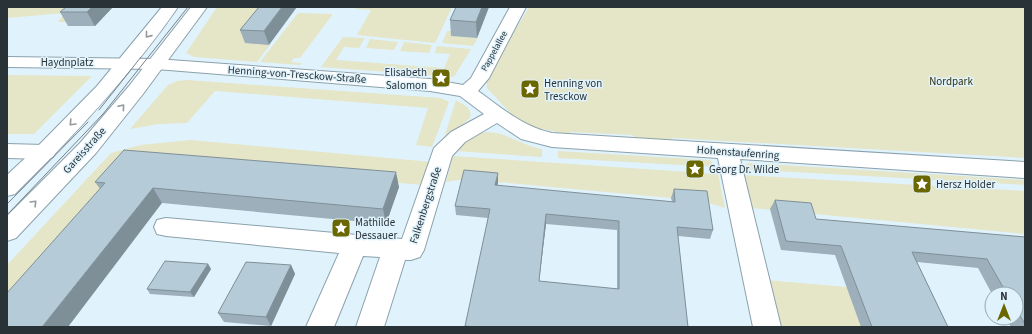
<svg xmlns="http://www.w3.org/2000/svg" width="1032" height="334" font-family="'Source Sans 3',sans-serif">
	<rect width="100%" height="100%" fill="#e0f3fd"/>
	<g fill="#e5e5c7">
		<polygon points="7,7 83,7 68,22 58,22 65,13 7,18"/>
		<polygon points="217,7 275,7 269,45 270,45 257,62 194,57 186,53"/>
		<polygon points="356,7 452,7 435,43 357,35 371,10 355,9"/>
		<path d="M529 7H1025V158L673 138C664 143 640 142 632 135L571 132 567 134 528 126 514 117 487 88 486 79Z"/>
		<polygon points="298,13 333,14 300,58 294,58 291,62 302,63 300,65 260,62"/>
		<polygon points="447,31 454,31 452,36 478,38 473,46 442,43"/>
		<polygon points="343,37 365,38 359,48 344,47 336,60 444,68 450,54 435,53 437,46 471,49 454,77 321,67"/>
		<polygon points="370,39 398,42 394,50 366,48"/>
		<polygon points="404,42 432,45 429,53 400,51"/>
		<polygon points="7,75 92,76 34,134 7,134"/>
		<polygon points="187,80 441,98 449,102 432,147 416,145 428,108 215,91 187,123 159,124 130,129 168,85 177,81"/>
		<path d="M456 100C464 105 473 108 470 118L443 141Z"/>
		<path d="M487 132C506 132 523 146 542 149V157L455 151C464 141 473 134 487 132Z"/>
		<polygon points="191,140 432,162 423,185 187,165 7,312 7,265 111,153 140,145"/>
		<polygon points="558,151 710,160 716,167 558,158"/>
		<polygon points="453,156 718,174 725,208 703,201 498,182 465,179 446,182"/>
		<polygon points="748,163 1025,180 1025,185 741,169"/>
		<polygon points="742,175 1025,191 1025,234 751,208"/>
		<polygon points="766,280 847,287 862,327 777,327"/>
	</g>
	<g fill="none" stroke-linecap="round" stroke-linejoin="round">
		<defs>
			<g id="minor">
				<path d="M510 7H526L489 78 478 91C503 109 522 126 552 133L1025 162V178L740 159 781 327H753L718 158 552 147 521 139 497 123 465 142 452 156 424 250 420 257 411 260H405L384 327H356L380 257 363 256 334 327H306L339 253 166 236 157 234 154 227 157 220 166 218 402 239 434 148 451 132 484 114 460 96 430 91 156 69 7 67V57L156 59 430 79 463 85 471 78Z"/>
				<polygon points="7,144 45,145 53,147 56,152 53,157 45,159 7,158"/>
			</g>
			<g id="major">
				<path d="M162 7H178C131 75 74 136 15 194L7 196V175L37 147 97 86Z"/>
				<polygon points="191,7 207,7 143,94 96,153 16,238 7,241 7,216 80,143 129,86"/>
			</g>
		</defs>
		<use href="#minor" stroke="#8ba1ac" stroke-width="2"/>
		<use href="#major" stroke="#8ba1ac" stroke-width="2"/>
		<use href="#minor" fill="#fff" fill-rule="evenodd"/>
		<use href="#major" fill="#fff" fill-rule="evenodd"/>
		<g stroke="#76838a" stroke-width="1">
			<polyline points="99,110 141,57"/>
			<polyline points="7,204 88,122"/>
			<polyline points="7,215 103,114 188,7"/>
		</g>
	</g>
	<g fill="#9cafba" fill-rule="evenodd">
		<polygon points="113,7 95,26 68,26 60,12"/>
		<polygon points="259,7 269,45 245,43 240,30"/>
		<polygon points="456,7 489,7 477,38 451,36 450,20"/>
		<polygon points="95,182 399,187 386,224 162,203 100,189"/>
		<path d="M498 182 497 186 672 202 671 198 674 189 713 230 710 239 678 236 688 327H466L488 218 456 215 455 206ZM546 224 617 230V289L539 281Z"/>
		<polygon points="775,200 816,219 1025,237 1025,327 1011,327 1006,318 1016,318 1016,294 992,294 978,268 917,262 948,327 861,327 835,255 781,250 770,209"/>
		<polygon points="208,264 211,269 194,297 150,294 147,289"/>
		<polygon points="291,265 295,274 271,326 224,322 218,313"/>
	</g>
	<g fill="#7f8f97">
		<polygon points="92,7 113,7 95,26 87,12"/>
		<polygon points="282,7 297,7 269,45 264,31"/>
		<polygon points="482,7 489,7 477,38 476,22"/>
		<polygon points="396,172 399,187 386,224 383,209"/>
		<polygon points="498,173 498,182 496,195 495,185"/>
		<polygon points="153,188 162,203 68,327 42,327"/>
		<polygon points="546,214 546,224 538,290 539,281"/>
		<polygon points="208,264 211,269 194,297 190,292"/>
		<polygon points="291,265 295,274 271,326 266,317"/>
	</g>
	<g fill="#b5ccd8" stroke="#7f8f97" fill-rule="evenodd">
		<polygon points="66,7 92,7 87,12 60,12"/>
		<polygon points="259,7 282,7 264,31 240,30"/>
		<polygon points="456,7 482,7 476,22 450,20"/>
		<polygon points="124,150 396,172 383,209 153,188 42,327 7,327 7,293 105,183 95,182"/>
		<path d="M464 170 498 173 495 185 675 202 674 189 707 191 713 230 677 227 688 327H475L465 326 490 209 455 206ZM546 214 619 221V289L539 281Z"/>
		<polygon points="775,200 811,203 816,219 1025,237 1025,324 1016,309 1016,294 1007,294 987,259 912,252 948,327 872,327 841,246 786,241"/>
		<polygon points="165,261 208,264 190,292 147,289"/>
		<polygon points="246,262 291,265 266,317 218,313"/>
	</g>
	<defs><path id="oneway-chevron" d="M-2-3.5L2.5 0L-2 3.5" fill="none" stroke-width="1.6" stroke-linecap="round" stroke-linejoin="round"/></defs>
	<g stroke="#94989a">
		<use href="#oneway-chevron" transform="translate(148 35) rotate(129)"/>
		<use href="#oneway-chevron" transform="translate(122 107) rotate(-50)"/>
		<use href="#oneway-chevron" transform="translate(72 123) rotate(133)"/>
		<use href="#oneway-chevron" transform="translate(34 203) rotate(-46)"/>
	</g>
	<defs>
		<symbol id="sight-square" viewBox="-11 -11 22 22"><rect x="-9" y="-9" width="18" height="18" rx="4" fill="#6a6600" stroke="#e0f3fd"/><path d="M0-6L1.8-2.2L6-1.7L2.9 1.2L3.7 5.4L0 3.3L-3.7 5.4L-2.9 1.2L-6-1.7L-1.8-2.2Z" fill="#fff"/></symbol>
	</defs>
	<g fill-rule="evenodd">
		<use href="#sight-square" x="430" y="67" width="22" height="22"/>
		<use href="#sight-square" x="519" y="78" width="22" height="22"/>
		<use href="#sight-square" x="684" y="158" width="22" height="22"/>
		<use href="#sight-square" x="911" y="173" width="22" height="22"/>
		<use href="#sight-square" x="330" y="217" width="22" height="22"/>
	</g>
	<g text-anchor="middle" stroke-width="3" stroke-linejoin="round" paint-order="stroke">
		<g font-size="9" fill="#293236" stroke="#e0f3fd">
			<text transform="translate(494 51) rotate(-61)" y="3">Pappelallee</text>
		</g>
		<g font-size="11" fill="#293236" stroke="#e0f3fd">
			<text x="67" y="66">Haydnplatz</text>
			<text transform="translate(297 74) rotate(4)" y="4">Henning-von-Tresckow-Straße</text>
			<text transform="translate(84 150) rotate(-48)" y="4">Gareisstraße</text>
			<text transform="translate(738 152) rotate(4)" y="4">Hohenstaufenring</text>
			<text transform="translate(425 205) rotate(-72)" y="4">Falkenbergstraße</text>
		</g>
		<g font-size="11" fill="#293236" stroke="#e0f3fd" text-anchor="start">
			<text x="427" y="76" text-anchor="end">Elisabeth<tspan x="427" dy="13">Salomon</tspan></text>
			<text x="544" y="87">Henning von<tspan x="544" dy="13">Tresckow</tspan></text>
			<text x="709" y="173">Georg Dr. Wilde</text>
			<text x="936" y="188">Hersz Holder</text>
			<text x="355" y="226">Mathilde<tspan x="355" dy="13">Dessauer</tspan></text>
		</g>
		<g font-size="11" fill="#312f07" stroke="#e0f3fd">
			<text x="951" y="85">Nordpark</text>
		</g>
	</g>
	<rect width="1032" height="334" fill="none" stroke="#293236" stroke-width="16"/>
	<g transform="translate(1004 306)"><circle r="19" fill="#e0f3fd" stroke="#97a6ad"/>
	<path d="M0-3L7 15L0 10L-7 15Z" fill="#6a6600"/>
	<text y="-6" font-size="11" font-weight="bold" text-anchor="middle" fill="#293236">N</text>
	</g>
</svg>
